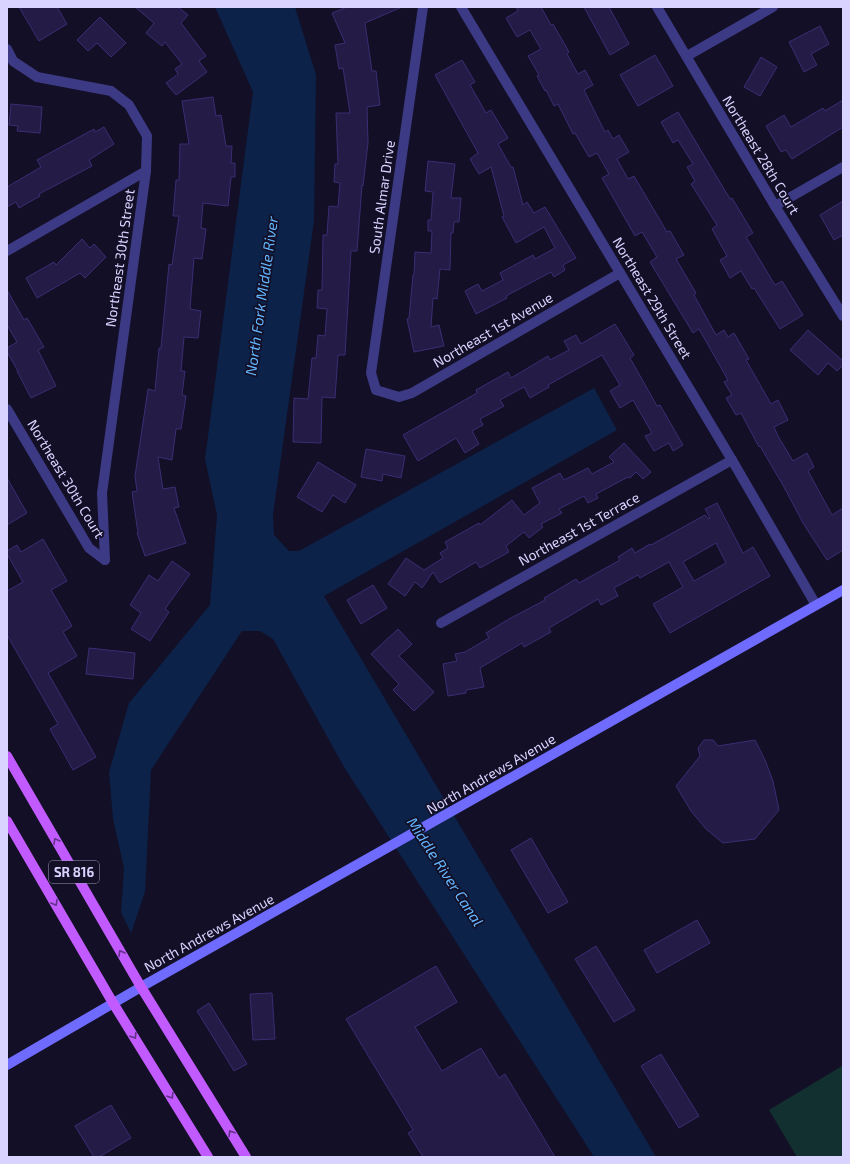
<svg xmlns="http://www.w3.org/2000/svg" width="850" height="1164" font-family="'Exo 2',sans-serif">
	<rect width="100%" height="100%" fill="#130f26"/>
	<polygon fill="#12302f" points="842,1066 843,1068 843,1157 797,1157 769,1110"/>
	<polygon fill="#0c2248" points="215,7 295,7 316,75 314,221 273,515 274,535 289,551 299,551 594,388 617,430 324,596 656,1157 594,1157 344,767 273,639 260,631 242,631 151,770 145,892 131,933 121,912 124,868 113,819 109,772 129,703 210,605 217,515 205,459 253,92"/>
	<g fill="#241b47" stroke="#3b2d73" fill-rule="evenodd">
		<polygon points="19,7 57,7 67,24 39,41"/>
		<polygon points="135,7 178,7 188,15 181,23 206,56 199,61 207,72 176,95 166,83 178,74 175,69 182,64 165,42 162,46 146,33 154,23"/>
		<polygon points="347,7 402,7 365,23 372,71 376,71 380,105 367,107 368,143 363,186 362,185 357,251 351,251 345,355 338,355 335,398 322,397 321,443 293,442 294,398 308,399 312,358 316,358 318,335 325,336 327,309 317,308 318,290 322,290 323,235 327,235 329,206 338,207 340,183 334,182 335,164 338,164 336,113 350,113 343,68 339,69 335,45 345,43 332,13"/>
		<polygon points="516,7 541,7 551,25 553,24 569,52 567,54 578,74 585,70 593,85 584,90 605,132 608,130 613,139 619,135 629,152 617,159 628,179 634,176 667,232 670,231 684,255 676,259 696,293 694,295 716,335 724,330 728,337 734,333 749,359 746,360 771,404 778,400 788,420 774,427 778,436 793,461 807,453 814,467 808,471 832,515 843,508 843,550 827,560 803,523 784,487 760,446 759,447 741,413 736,415 726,398 732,395 724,382 728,380 699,329 693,333 650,262 657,257 642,232 635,236 602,178 609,174 597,153 589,157 575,133 573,134 558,104 554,106 546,90 545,91 537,76 539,75 528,56 541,49 530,30 517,37 506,18 518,11"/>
		<polygon points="584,7 609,7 629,44 610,55"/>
		<polygon points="100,17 126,43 111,57 97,43 88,51 77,40"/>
		<polygon points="820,26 829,44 811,54 817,65 804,72 789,42"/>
		<polygon points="655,55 673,86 638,106 620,75"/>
		<polygon points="761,57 777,67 760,96 744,87"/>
		<polygon points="462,60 475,82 470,85 486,113 491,110 508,138 498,144 511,167 513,167 523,205 527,202 534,213 545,207 576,258 563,265 565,270 554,277 551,272 506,296 507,298 476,314 465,291 478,284 482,291 503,280 500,273 533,255 535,259 555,248 544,227 516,243 502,217 504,216 491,167 479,174 470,159 478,153 435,75"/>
		<polygon points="213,97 216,116 221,115 226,146 232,146 231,163 235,163 235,177 231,177 228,206 203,203 201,228 206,229 202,259 194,258 190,309 201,311 198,338 184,337 181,371 185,371 182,395 186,396 181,429 176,429 172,460 158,457 163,489 175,487 179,507 174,508 186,543 145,556 137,533 138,533 132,492 137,491 135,476 148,389 155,391 159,348 161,348 169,264 172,265 179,216 173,216 176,180 179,180 180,144 189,144 182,101"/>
		<polygon points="843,100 843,127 792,159 786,150 781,152 766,126 784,115 791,127 823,108 825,111"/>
		<polygon points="11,104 42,107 40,133 17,131 18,126 9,125"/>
		<polygon points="678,112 730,199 732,198 753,233 746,237 775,285 782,281 803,315 780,329 754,288 752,289 741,271 730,278 720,260 727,256 712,229 717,225 691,184 695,181 687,167 693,164 678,140 673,143 661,122"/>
		<polygon points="104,127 114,144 89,160 92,166 39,194 40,196 19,208 16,202 7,207 7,187 41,167 37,160 94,129 95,132"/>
		<polygon points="428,161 455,164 451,198 461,198 459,222 454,222 453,233 451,233 450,270 440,269 437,299 433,298 431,327 439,325 444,346 414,352 407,319 409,318 413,275 414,275 415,252 431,253 432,231 428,231 428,220 431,220 433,192 425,191"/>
		<polygon points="843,201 843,235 834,240 820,215"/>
		<polygon points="82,239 90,248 94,244 106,257 85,278 80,273 37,298 26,278 54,262 56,265"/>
		<polygon points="7,290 24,320 27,318 44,347 38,350 56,386 31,398 17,371 18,371 7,352 7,348 17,342 7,325"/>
		<polygon points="615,324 634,355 630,358 657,406 660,405 683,445 673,451 669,443 654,451 645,436 652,433 633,400 620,408 610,391 620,385 602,355 548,385 549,387 530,398 524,387 500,400 504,406 480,419 483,425 472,431 479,444 465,453 456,438 418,461 403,435 477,393 476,390 508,372 511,378 548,356 550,360 569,350 564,341 576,335 581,344"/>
		<polygon points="808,330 843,361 843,365 837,371 828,363 818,375 790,350"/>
		<polygon points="624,443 651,472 643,479 636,472 630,478 628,477 596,494 598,498 588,503 584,496 559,509 562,513 541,524 543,527 529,538 524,532 506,546 509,552 480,568 476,562 440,583 433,572 422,588 415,582 405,596 388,584 406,558 424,570 443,558 440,553 448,548 445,542 479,523 480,525 512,500 524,515 540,503 532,488 560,473 564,480 588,468 592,474 614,462 609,457"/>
		<polygon points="366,449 405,456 401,478 383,474 382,481 361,477"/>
		<polygon points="318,462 356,485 345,503 333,495 322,512 297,497"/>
		<polygon points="7,478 27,513 7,525"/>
		<path d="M717 503 743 553 753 547 770 576 670 633 653 604 683 587 669 562 640 578 638 575 614 588 618 596 601 605 598 599 549 628 551 632 524 647 522 643 480 668 484 687 466 690V693L448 696 443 664 457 661 455 654 465 652 489 638 486 633 509 619 545 600 544 598 576 579 579 583 620 560 618 557 632 548 635 553 650 544 651 545 705 515 709 519 710 518 705 509ZM716 543 726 563 694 581 683 562Z"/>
		<polygon points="43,539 67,581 51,590 72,626 63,632 77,656 48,673 96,757 73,770 50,729 58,724 7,635 7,591 23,582 7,554 7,551 17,545 21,552"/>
		<polygon points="172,561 190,574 165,609 169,612 150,641 131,629 141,613 130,605 149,575 158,581"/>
		<polygon points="373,585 387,608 361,624 347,600"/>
		<polygon points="398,629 412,644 399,656 434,692 414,711 393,690 399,684 371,654"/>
		<polygon points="89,648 135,653 133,679 86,674"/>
		<polygon points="704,740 713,740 718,746 755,740 765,760 773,781 779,810 755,839 723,843 706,829 691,811 676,786 700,756 698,748"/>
		<polygon points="531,838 568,902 548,913 511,850"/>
		<polygon points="697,920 710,943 657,973 644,950"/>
		<polygon points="596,946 635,1010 614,1022 575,959"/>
		<polygon points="436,966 457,1002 415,1027 442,1071 481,1048 499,1078 505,1074 555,1157 423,1157 408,1133 413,1130 346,1019"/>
		<polygon points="272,993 275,1039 253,1040 250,994"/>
		<polygon points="209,1003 247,1064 234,1071 197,1011"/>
		<polygon points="661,1054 699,1116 679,1128 641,1066"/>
		<polygon points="111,1105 131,1138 99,1157 94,1157 75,1126"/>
	</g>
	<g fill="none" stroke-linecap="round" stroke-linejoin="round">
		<g stroke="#3d3a85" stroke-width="10">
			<polyline points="423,7 371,373 376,390 399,397 412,393 620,273"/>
			<polyline points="461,7 732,460 816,605"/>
			<polyline points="657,7 775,206 843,316"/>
			<polyline points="7,49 13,61 37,77 111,91 129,105 147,136 146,171 102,493 105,560"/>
			<polyline points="687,56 773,7"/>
			<polyline points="775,206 843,167"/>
			<polyline points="7,251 146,171"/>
			<polyline points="7,409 89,548 105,560"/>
			<polyline points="441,623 732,460"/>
		</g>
		<polyline stroke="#6f6bff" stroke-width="10" points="7,1065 141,987 843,590"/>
		<g stroke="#c25bff" stroke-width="10">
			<polyline points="7,756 141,987 246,1157"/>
			<polyline points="7,821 113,1003 208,1157"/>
		</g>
	</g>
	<defs><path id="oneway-chevron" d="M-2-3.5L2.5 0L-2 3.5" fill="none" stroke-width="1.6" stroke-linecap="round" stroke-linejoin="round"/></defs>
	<g stroke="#623188">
		<use href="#oneway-chevron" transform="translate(56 841) rotate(-120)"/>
		<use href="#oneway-chevron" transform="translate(55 903) rotate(60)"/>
		<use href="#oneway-chevron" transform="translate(121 953) rotate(-120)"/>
		<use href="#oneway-chevron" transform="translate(134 1036) rotate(58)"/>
		<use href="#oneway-chevron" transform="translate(171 1096) rotate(58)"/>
		<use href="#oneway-chevron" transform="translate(231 1133) rotate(-122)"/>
	</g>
	<g text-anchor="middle" stroke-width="3.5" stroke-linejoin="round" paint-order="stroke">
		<rect fill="#130f26" stroke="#9e99be" stroke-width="1" x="49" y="861" width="50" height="22" rx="3"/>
		<g font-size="13" font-weight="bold" fill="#d9d4ff">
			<text x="74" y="877">SR 816</text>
		</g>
		<g font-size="14" fill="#d9d4ff" stroke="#130f26">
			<text transform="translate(761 155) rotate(59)" y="5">Northeast 28th Court</text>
			<text transform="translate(382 197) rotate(-82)" y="5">South Almar Drive</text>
			<text transform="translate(120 258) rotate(-82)" y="5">Northeast 30th Street</text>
			<text transform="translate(652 298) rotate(59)" y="5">Northeast 29th Street</text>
			<text transform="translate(493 330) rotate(-30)" y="5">Northeast 1st Avenue</text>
			<text transform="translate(66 479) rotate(59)" y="5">Northeast 30th Court</text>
			<text transform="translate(579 529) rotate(-29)" y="5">Northeast 1st Terrace</text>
			<text transform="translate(491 774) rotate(-30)" y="5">North Andrews Avenue</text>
			<text transform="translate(209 933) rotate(-29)" y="5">North Andrews Avenue</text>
		</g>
		<g font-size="15" font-style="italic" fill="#62b6ff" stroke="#130f26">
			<text transform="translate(262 296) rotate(-82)" y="5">North Fork Middle River</text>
			<text transform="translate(445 872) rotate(57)" y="5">Middle River Canal</text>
		</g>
	</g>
	<rect width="850" height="1164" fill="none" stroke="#d9d4ff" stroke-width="16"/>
</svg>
